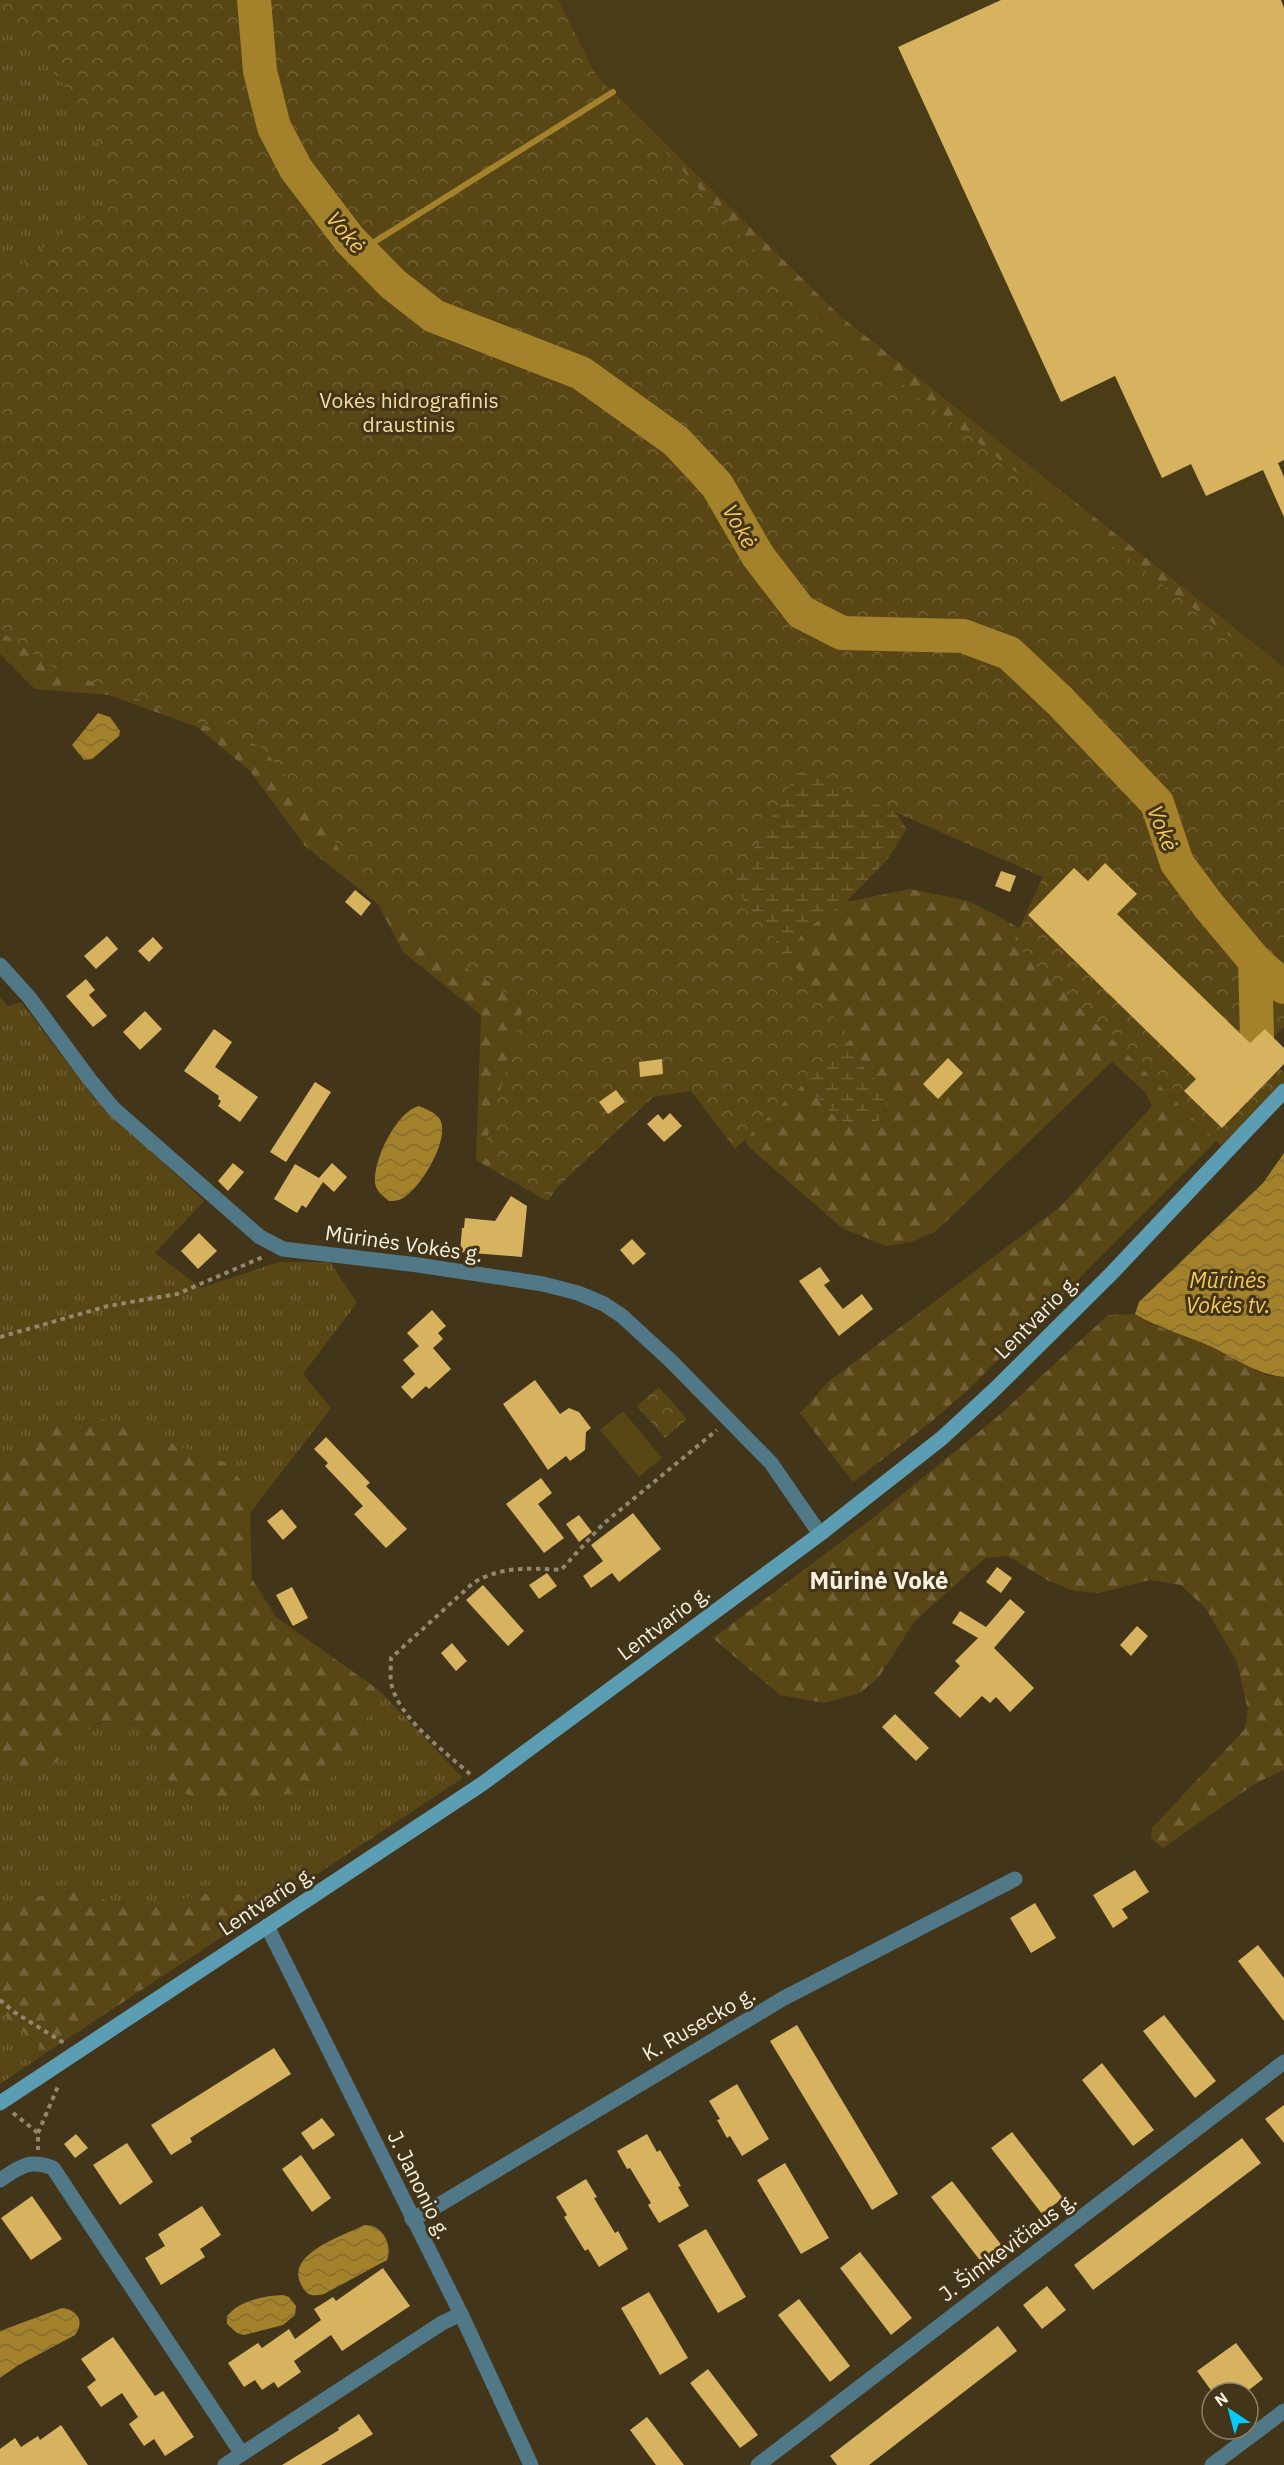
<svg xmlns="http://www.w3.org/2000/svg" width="1284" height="2465" font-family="'IBM Plex Sans',sans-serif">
	<defs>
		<pattern id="grass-tufts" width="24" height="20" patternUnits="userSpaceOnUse" patternTransform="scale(1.5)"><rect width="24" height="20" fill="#594615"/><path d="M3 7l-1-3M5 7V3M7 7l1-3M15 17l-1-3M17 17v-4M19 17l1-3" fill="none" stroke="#726137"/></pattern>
		<pattern id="forest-firs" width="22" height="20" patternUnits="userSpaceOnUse" patternTransform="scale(1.5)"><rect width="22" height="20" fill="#594615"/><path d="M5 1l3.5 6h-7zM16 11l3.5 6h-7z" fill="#726137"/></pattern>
		<pattern id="wetland-marsh" width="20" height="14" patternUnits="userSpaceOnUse" patternTransform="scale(1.5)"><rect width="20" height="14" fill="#594615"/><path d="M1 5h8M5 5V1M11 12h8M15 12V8" fill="none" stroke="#726137"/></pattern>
		<pattern id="park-crowns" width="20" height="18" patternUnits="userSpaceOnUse" patternTransform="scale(1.5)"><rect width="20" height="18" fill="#594615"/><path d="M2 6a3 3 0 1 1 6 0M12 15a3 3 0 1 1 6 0" fill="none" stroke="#726137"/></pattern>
		<pattern id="water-waves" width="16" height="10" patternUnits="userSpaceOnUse" patternTransform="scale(1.5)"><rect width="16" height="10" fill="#a4822b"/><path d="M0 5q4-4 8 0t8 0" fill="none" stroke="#846e33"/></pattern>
	</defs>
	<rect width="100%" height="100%" fill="#423519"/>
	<polygon fill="#4b3c18" points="545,0 1284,0 1284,667 839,315 567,46"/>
	<g fill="url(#grass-tufts)">
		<polygon points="0,0 57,0 163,265 0,510"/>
		<polygon points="0,997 8,1006 21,1002 95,1099 204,1201 155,1253 201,1288 279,1262 330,1262 357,1303 303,1374 331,1408 250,1513 245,1485 102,1419 64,1423 15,1444 0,1463"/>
		<polygon points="380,1691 463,1778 263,1910 242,1895 217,1891 149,1908 109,1901 78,1891 25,1898 0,1910 0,1763 12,1769 59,1760 74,1739 103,1721 138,1724 156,1743 170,1784 349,1756"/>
		<polygon points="0,2011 46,2053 0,2084"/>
	</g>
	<g fill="url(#forest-firs)">
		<polygon points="57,0 545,0 567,46 839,315 1284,667 1284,892 1273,884 1222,859 1181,852 1159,867 1167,895 1201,950 1219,973 1229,993 1225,1010 1167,948 1132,821 1113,796 1089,784 1069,792 1036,815 995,829 973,834 959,821 956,806 978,781 987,754 973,732 944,718 916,728 864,768 835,776 815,764 795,708 741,591 714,581 632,628 596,666 588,705 625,876 650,949 686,988 751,1025 837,1119 859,1127 880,1120 886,1106 879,1083 795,996 782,973 803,931 846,902 910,889 969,901 1016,926 1169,1069 1181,1103 1218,1139 970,1388 931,1422 853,1482 800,1413 828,1382 1061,1206 1152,1106 1145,1092 1112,1062 936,1231 912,1242 886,1246 842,1228 750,1148 730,1116 708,1054 657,1041 608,1076 551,1197 547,1201 476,1160 481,1015 403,952 378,904 305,846 250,771 197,727 109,695 35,689 0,654 0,510 25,491 56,483 79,490 110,504 136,506 162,487 158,465 139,432 142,361 163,265"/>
		<polygon points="1135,1314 1151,1324 1210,1346 1266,1375 1284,1377 1284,1770 1256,1783 1163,1848 1151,1839 1152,1828 1245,1729 1248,1710 1237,1662 1206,1609 1181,1585 1150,1580 1099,1593 1074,1591 1049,1581 1008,1556 985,1558 915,1621 878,1678 860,1693 824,1703 780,1695 713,1638 878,1514 996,1418 1108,1315"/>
		<polygon points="102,1419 225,1462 245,1485 250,1513 252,1579 276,1617 380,1691 349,1756 326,1784 294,1794 205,1800 181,1792 170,1784 156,1743 138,1724 102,1721 74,1739 59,1760 43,1771 12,1769 0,1763 0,1463 15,1444 64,1423"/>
		<polygon points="79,1891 109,1901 149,1908 217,1891 242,1895 263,1910 46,2053 0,2011 0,1910 25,1898"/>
	</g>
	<polygon fill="url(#wetland-marsh)" points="596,666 864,768 907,829 887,860 846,902 803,931 782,973 795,996 879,1083 886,1106 880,1120 859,1127 837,1119 751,1025"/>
	<g fill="url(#park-crowns)">
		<polygon points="0,0 558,0 596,75 816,318 1284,678 1284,1027 1262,1048 1284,1073 1284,1083 1221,1146 1013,942 1043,877 798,770 733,886 851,1039 735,1149 691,1091 653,1097 548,1196 482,1156 524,1003 421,941 353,874 319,814 261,747 48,665 0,631 0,279 112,198 93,125"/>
		<polygon points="659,1387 687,1419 665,1438 637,1406"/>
	</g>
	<polygon fill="#594615" points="623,1411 662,1458 639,1477 600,1430"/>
	<g fill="url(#water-waves)">
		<polygon points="98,713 110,717 120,731 119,736 92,759 84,760 72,745"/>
		<path d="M419 1106C426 1109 434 1112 439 1118 453 1137 418 1194 399 1200 396 1201 392 1201 389 1201 383 1196 376 1191 375 1183 373 1160 396 1112 419 1106Z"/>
		<path d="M1284 1153V1377C1255 1374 1237 1359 1212 1347 1186 1335 1159 1329 1135 1314L1139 1302 1263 1183Z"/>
		<path d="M364 2225C382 2224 393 2244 387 2260L324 2294C315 2296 308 2297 303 2288 281 2255 341 2237 364 2225Z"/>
		<path d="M283 2295 289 2297 296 2306 295 2315 283 2325 244 2335 237 2333 227 2324V2316C240 2300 264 2296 283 2295Z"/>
		<path d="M62 2308C78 2310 85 2322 75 2335L17 2366 0 2378V2331Z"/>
	</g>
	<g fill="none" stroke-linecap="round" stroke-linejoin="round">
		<polyline stroke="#a4822b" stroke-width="6" points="360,251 613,92"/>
		<g stroke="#a4822b" stroke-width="34">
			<polyline points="254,0 260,71 274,127 296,169 350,240 393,284 434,316 581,373 676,441 717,485 758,556 801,612 842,633 963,636 1009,653 1060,701 1157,803 1177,863 1208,905 1255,961 1284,987"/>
			<polyline points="1255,961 1257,1036"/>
		</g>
	</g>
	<g fill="#d7b360">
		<polygon points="1001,0 1281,0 1284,8 1284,460 1278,463 1284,477 1284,517 1263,470 1206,496 1191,464 1162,478 1115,376 1061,402 898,47"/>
		<polygon points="1105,863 1137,894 1117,914 1250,1043 1265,1029 1284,1048 1284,1064 1222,1128 1184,1091 1196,1079 1028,915 1074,868 1088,881"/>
		<polygon points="1001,871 1016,876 1010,892 995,886"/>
		<polygon points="355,890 371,903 361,916 345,902"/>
		<polygon points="107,936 118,949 96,969 84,956"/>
		<polygon points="153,937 163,948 149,962 138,951"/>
		<polygon points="86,979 95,990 89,995 107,1016 93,1027 66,996"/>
		<polygon points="145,1011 162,1029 140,1050 123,1032"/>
		<polygon points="214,1029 232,1042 215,1067 258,1097 240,1122 218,1106 221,1101 218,1099 219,1096 184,1071"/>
		<polygon points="948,1058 963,1073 938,1099 923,1084"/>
		<polygon points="662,1059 663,1074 640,1077 639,1062"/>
		<polygon points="315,1082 331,1092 286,1162 270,1152"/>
		<polygon points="616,1090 625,1102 608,1114 599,1102"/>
		<polygon points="670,1113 682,1126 664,1142 647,1124 658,1114 663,1120"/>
		<polygon points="233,1163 244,1172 228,1191 218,1181"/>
		<polygon points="332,1163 347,1177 334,1192 323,1182 306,1208 302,1205 297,1213 274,1199 295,1164 319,1178"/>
		<polygon points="511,1196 527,1206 522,1257 460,1252 462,1228 464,1228 465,1218 495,1221"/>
		<polygon points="199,1233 217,1251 198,1269 181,1251"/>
		<polygon points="632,1239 646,1254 633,1265 620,1250"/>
		<polygon points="820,1267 830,1281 824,1285 843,1309 862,1294 873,1309 839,1336 799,1281"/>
		<polygon points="432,1310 446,1326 438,1333 443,1339 433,1348 451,1369 429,1389 426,1386 412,1399 401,1387 415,1374 403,1360 419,1346 407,1333"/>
		<polygon points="535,1380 560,1414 569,1408 579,1412 591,1428 586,1432 585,1450 570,1461 566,1456 548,1470 503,1404"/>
		<polygon points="326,1437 370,1483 366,1486 407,1529 386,1548 354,1514 363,1506 325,1466 328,1463 314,1449"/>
		<polygon points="541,1478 552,1493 538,1504 564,1538 544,1553 506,1504"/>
		<polygon points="282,1509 297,1527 283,1540 267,1521"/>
		<polygon points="633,1513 661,1549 619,1582 612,1573 591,1588 583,1576 603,1561 591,1545"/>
		<polygon points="579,1515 592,1532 579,1542 566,1524"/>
		<polygon points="997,1567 1012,1578 1001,1593 986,1582"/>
		<polygon points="547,1573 557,1586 539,1599 529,1585"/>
		<polygon points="483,1585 524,1631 508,1646 466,1600"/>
		<polygon points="292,1587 308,1618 293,1626 276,1595"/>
		<polygon points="1010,1599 1025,1612 994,1648 1034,1688 1010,1712 996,1697 990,1703 982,1696 960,1718 934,1693 960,1666 955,1661 978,1638 952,1623 960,1611 986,1627"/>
		<polygon points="1137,1626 1148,1636 1131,1656 1120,1645"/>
		<polygon points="452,1643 467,1661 456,1671 441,1653"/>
		<polygon points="895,1714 929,1748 916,1761 882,1727"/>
		<polygon points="1135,1870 1149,1892 1122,1909 1128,1918 1113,1928 1093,1895"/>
		<polygon points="1035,1903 1056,1938 1031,1953 1010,1918"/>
		<polygon points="1258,1945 1284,1978 1284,2021 1238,1961"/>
		<polygon points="1164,2015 1216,2081 1195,2098 1143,2031"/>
		<polygon points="797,2025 898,2194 872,2210 770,2041"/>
		<polygon points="274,2048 291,2074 190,2138 192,2142 171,2155 151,2125"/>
		<polygon points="1102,2063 1154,2130 1133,2146 1082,2080"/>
		<polygon points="737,2084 769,2139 742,2156 730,2136 727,2138 717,2120 720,2119 709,2101"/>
		<polygon points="1284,2105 1284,2143 1265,2119"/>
		<polygon points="322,2118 335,2135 313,2150 301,2133"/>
		<polygon points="1012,2132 1063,2198 1042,2214 991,2148"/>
		<polygon points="76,2134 88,2148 75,2158 64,2144"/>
		<polygon points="647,2134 657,2152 660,2150 681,2186 678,2187 689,2206 659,2223 648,2205 651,2203 630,2168 627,2169 617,2151"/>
		<polygon points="1242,2138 1261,2163 1093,2290 1074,2265"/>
		<polygon points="127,2143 153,2182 120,2205 93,2165"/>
		<polygon points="301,2155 331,2198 312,2212 282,2169"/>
		<polygon points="785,2163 829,2238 801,2254 757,2180"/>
		<polygon points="586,2179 597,2197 594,2198 615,2233 618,2231 628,2249 599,2267 588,2249 585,2251 564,2217 567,2215 556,2197"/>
		<polygon points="952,2181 1003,2247 982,2263 931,2197"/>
		<polygon points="32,2196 62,2239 31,2260 1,2218"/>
		<polygon points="202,2206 221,2235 200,2249 205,2257 161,2285 145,2258 165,2246 158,2234"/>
		<polygon points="706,2229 746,2297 718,2313 678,2245"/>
		<polygon points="860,2252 912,2318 891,2335 840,2268"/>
		<polygon points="383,2268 410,2306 342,2351 331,2335 294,2361 301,2372 278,2388 274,2382 262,2390 255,2380 244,2387 228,2363 258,2343 262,2348 289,2329 295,2339 321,2320 314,2309 333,2297 336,2301"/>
		<polygon points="1047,2286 1066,2310 1042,2329 1023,2305"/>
		<polygon points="649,2292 688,2358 660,2375 621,2308"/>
		<polygon points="799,2299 850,2366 830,2382 778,2315"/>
		<polygon points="998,2326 1017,2351 869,2465 837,2465 830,2456"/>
		<polygon points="113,2337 155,2396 163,2391 194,2437 165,2456 154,2439 144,2446 129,2424 138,2417 122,2393 101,2407 87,2387 96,2380 81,2359"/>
		<polygon points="1236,2343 1263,2379 1245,2393 1241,2386 1232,2393 1213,2393 1197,2371"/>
		<polygon points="708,2369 758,2435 740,2448 690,2383"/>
		<polygon points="359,2414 373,2434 321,2465 282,2465 339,2430 338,2428"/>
		<polygon points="647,2417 664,2439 684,2465 656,2465 630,2430"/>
		<polygon points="61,2425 88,2465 0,2465 0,2449 15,2438 21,2447 38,2436 40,2440"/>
	</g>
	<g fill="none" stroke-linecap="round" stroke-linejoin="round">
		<g stroke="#928770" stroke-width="4" stroke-dasharray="4.5 4.5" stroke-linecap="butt">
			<polyline points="0,1337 108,1306 177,1294 263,1257"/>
			<path d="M470 1774C444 1751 397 1717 391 1682 390 1674 391 1665 391 1658L473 1583C501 1566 529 1568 561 1570L603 1524 717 1430"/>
			<polyline points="0,2000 14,2012 64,2043"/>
			<polyline points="13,2113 38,2133 38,2150"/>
			<polyline points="38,2133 59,2084"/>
		</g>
		<g stroke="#517887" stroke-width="15">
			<polyline points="0,965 29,997 90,1080 114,1109 260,1237 283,1249 418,1265 543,1284 578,1293 604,1304 622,1316 671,1361 771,1463 820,1534"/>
			<polyline points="267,1926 461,2314 531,2465"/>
			<path d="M0 2180C21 2166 29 2159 53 2168L242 2454"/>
			<polyline points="412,2219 432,2209 784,1998 1015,1879"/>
			<polyline points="225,2465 442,2323 461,2314"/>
			<polyline points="758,2465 1284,2062"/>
			<polyline points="1212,2465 1284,2411"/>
		</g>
		<polyline stroke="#5b9db3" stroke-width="15" points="0,2103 482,1784 820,1534 942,1438 994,1390 1111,1274 1284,1091"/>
	</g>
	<g text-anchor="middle" stroke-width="6" stroke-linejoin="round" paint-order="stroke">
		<g font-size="21" fill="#f8dc9e" stroke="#423519">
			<text x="409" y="408">Vokės hidrografinis<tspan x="409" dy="24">draustinis</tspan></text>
		</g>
		<g font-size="21" fill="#f7efdf" stroke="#423519">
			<text transform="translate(404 1244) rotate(8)" y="7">Mūrinės Vokės g.</text>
			<text transform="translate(1037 1317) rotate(-45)" y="7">Lentvario g.</text>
			<text transform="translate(664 1623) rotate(-37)" y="7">Lentvario g.</text>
			<text transform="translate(267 1901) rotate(-33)" y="7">Lentvario g.</text>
			<text transform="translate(699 2024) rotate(-30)" y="7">K. Rusecko g.</text>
			<text transform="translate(419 2185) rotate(64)" y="7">J. Janonio g.</text>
			<text transform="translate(1008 2247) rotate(-37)" y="7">J. Šimkevičiaus g.</text>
		</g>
		<g font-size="22" font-style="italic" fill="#f9c957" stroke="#423519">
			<text transform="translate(346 232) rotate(50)" y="8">Vokė</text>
			<text transform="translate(740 526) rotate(60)" y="8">Vokė</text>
			<text transform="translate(1163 828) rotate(68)" y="8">Vokė</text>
			<text x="1228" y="1288">Mūrinės<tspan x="1228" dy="25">Vokės tv.</tspan></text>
		</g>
		<g font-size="24" font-weight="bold" fill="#f7efdf" stroke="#423519">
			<text x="879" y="1589">Mūrinė Vokė</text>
		</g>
	</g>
	<g transform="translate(1230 2411) rotate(324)"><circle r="28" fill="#423519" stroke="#8a7f68" stroke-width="1.5"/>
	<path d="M0-4.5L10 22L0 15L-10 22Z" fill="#04cbf9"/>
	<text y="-9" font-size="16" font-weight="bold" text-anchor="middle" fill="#f7efdf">N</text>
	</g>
</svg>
